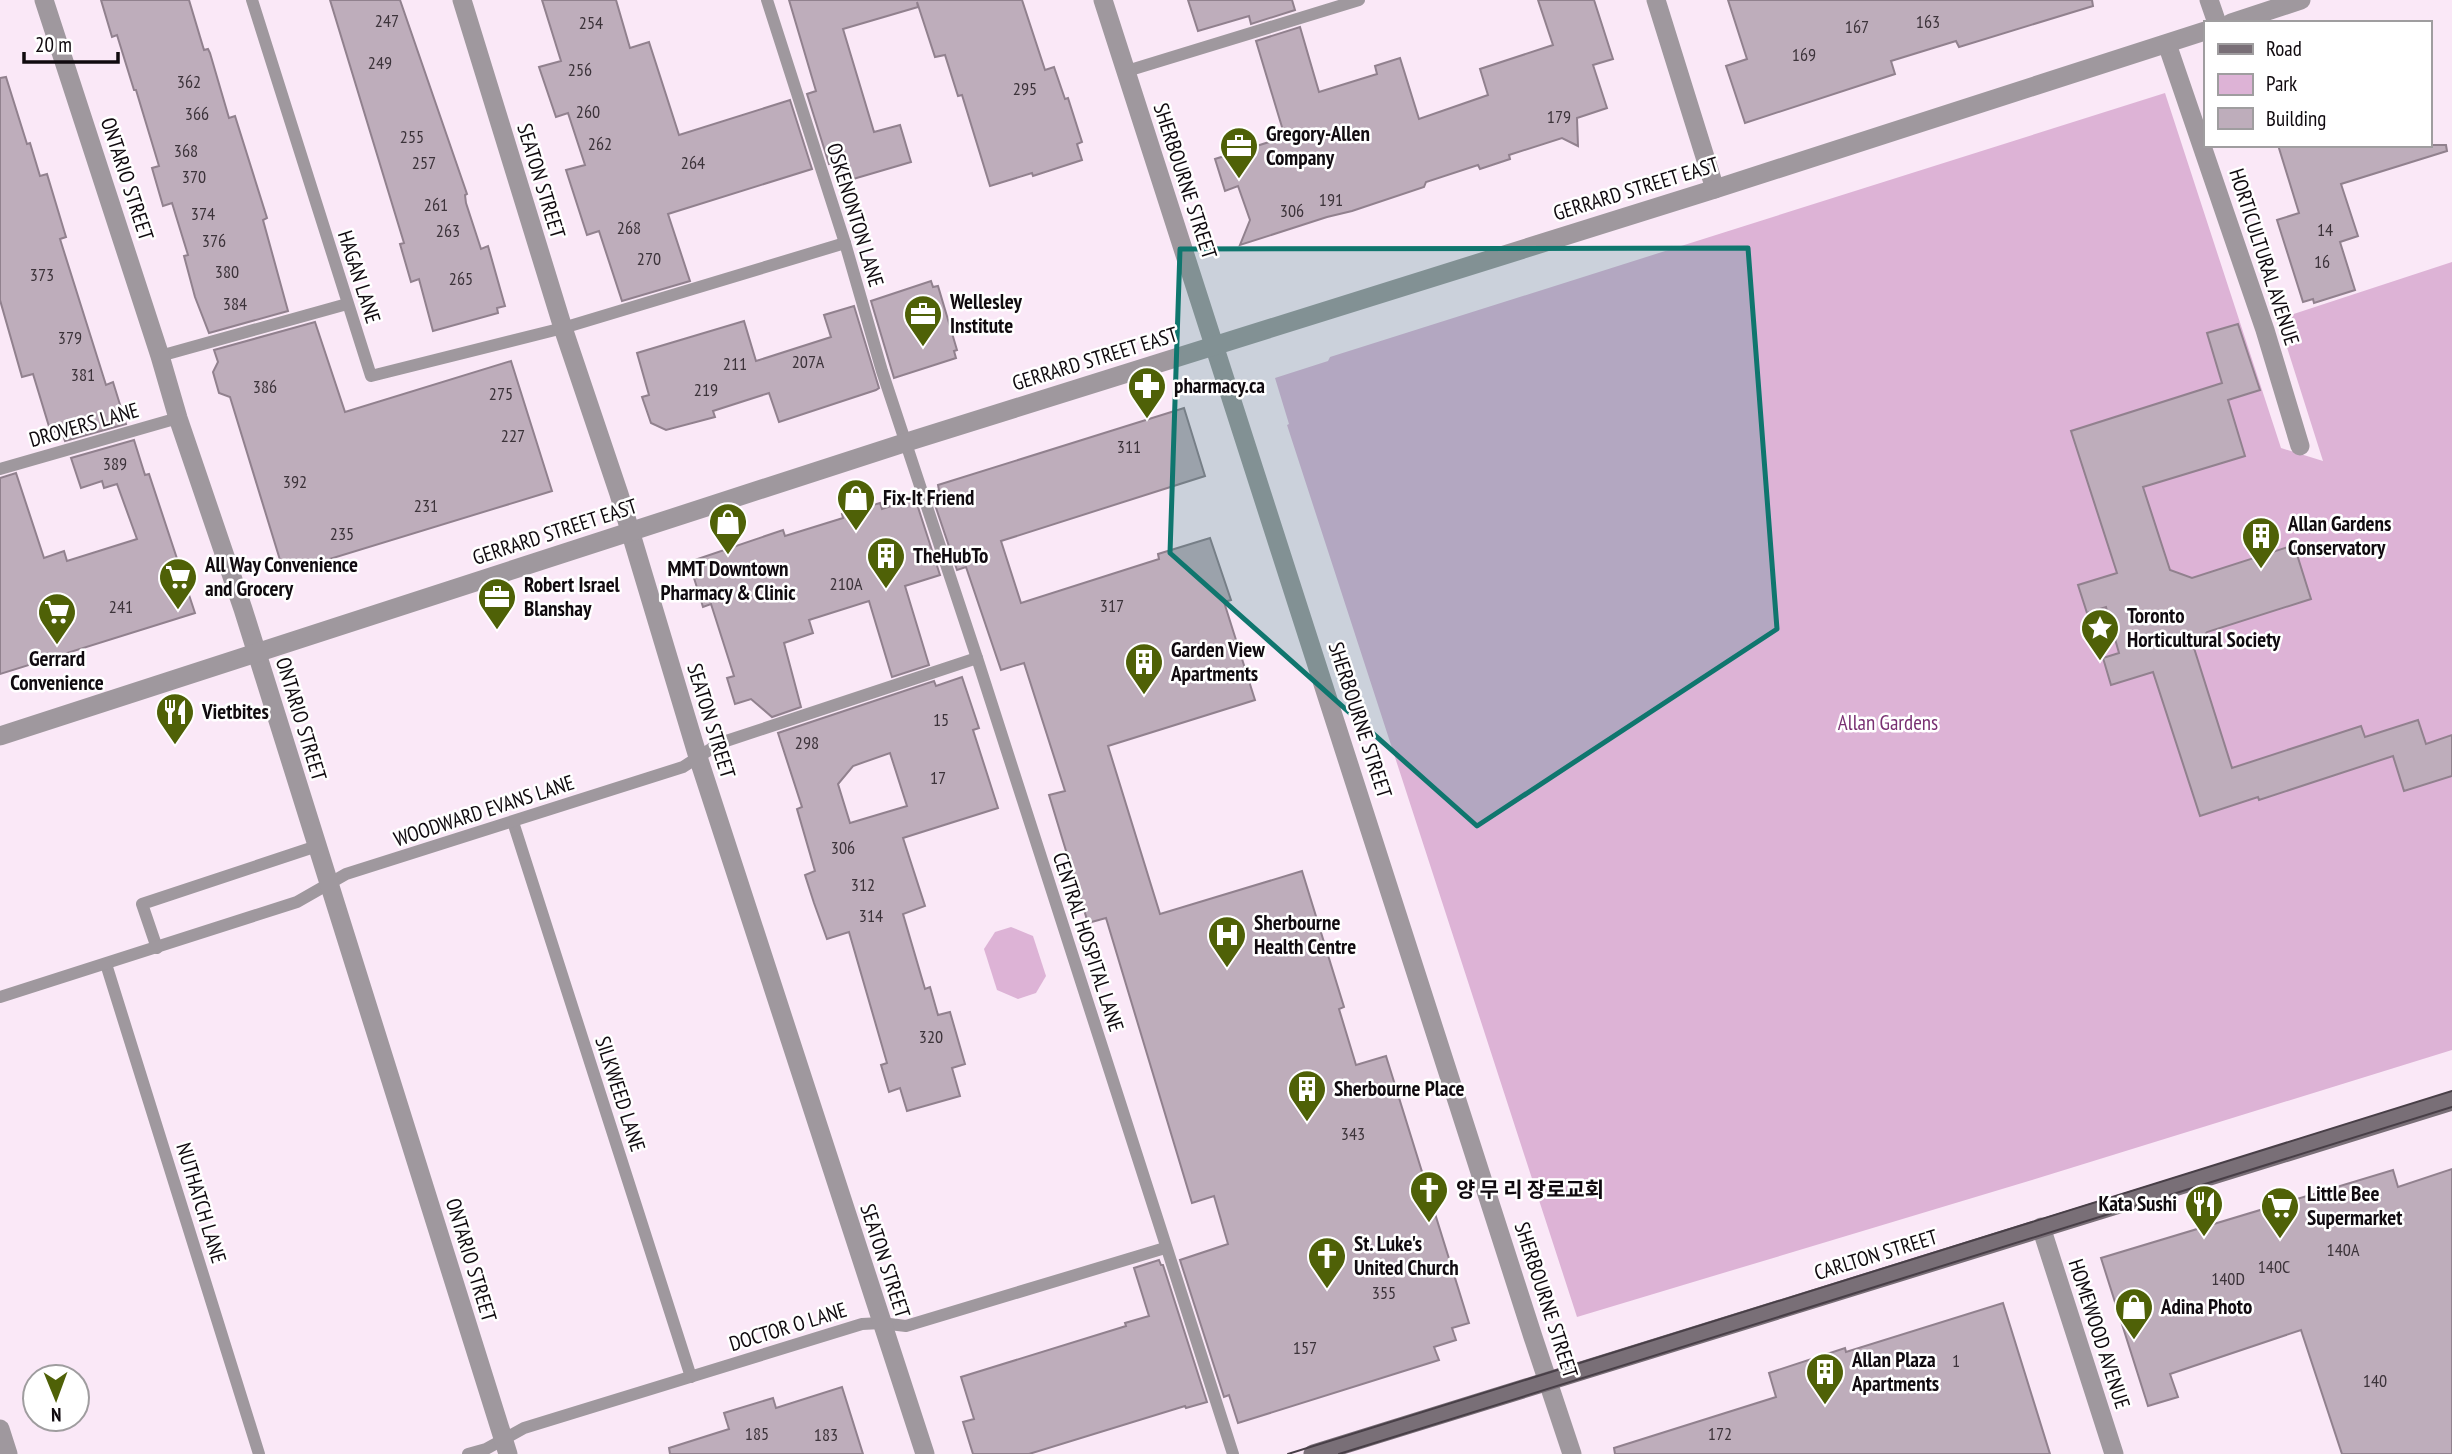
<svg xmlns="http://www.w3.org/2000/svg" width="2452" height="1454" font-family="'PT Sans Narrow','Noto Sans KR',sans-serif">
	<rect width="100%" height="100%" fill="#fae8f7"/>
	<g fill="#ddb3d6">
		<polygon points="2165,93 2281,448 2323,461 2278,319 2452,262 2452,1050 2032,1180 1577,1317 1287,425 1289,424 1275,378 1328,361 1330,357"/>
		<polygon points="1011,927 1033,936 1046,976 1036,993 1018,999 997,990 984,949 995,932"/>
	</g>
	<g fill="#beadbb" stroke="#91818e" stroke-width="2" fill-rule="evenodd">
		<polygon points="101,0 189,0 204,50 208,49 210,53 229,118 235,116 267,218 263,220 288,311 209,333 195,297 184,256 188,255 172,203 163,206 152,168 159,166 136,90 134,90 117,35 112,37"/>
		<polygon points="330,0 400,0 467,194 465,195 466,203 481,249 488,246 505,306 497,308 498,313 433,331 419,279 411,282 400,244 404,243"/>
		<polygon points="542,0 616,0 630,48 649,42 679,135 790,100 812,169 668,214 690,281 622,301 599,231 587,235 566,170 585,165 568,113 556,117 539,67 561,61"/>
		<polygon points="789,0 1022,0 1045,70 1054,67 1065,99 1068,98 1082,142 1077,144 1082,160 1033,176 1032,173 990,186 962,95 958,96 945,55 935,57 917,2 918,7 843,29 874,132 900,125 911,162 843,182 837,161 829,164 807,94 816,91"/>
		<polygon points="1188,0 1292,0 1295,10 1251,24 1249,16 1198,31"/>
		<polygon points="1538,0 1594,0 1613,59 1593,65 1607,108 1577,118 1578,146 1562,138 1509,155 1510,159 1480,169 1478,165 1426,182 1424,187 1352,211 1327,217 1240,245 1250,220 1238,186 1225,191 1215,159 1285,137 1256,41 1300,27 1319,92 1377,74 1375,66 1400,58 1419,119 1488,95 1480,69 1553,45"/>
		<polygon points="1728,0 2092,0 2093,6 1959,47 1956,41 1891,61 1895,74 1745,123 1726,66 1747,59"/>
		<polygon points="6,77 27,144 30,143 40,176 47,174 66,237 60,239 106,385 113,382 126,424 65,441 61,430 51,433 33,374 22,377 0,300 0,78"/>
		<polygon points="2278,145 2446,145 2447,151 2341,184 2358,236 2340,242 2355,290 2314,303 2313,299 2303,302 2277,220 2299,213"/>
		<polygon points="931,281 933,287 938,286 957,350 954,351 956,358 894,378 871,301"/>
		<polygon points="854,306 879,388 876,390 779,422 769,393 713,411 715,417 666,430 651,423 642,397 649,395 637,353 744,321 756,361 831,337 824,315"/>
		<polygon points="315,322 345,412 511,361 552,491 284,573 230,397 219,393 213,372 218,362 214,350"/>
		<polygon points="2238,324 2260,390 2228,400 2245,456 2143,487 2170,570 2192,578 2294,545 2311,599 2207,632 2194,648 2232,768 2361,726 2365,737 2418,720 2426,744 2452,735 2452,776 2404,791 2393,756 2259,800 2258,797 2200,816 2153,672 2111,685 2103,658 2119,653 2106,607 2087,613 2078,585 2117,573 2071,431 2222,383 2207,333"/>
		<polygon points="1184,408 1205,476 1001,541 1021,603 1159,559 1158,554 1210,538 1231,600 1224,602 1255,700 1108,746 1160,914 1302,871 1344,1007 1339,1009 1356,1065 1386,1056 1469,1323 1452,1328 1456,1340 1434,1347 1439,1360 1238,1423 1229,1395 1224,1397 1180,1260 1228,1244 1214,1196 1192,1203 1106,918 1088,923 1049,795 1065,791 1024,663 1001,670 966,567 957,570 931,493 939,490 938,485"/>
		<polygon points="134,440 145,475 149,474 195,613 0,674 0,478 16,473 44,558 64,551 67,561 137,539 117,484 104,488 102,481 81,488 71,458"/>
		<polygon points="915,498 940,575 905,586 929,665 892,677 869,601 809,620 813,633 784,643 801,707 772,717 751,699 735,704 727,678 734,676 711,604 703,607 689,562 783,530 785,536 843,518 842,514 880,503 882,509"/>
		<path d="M962 677 979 728 973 730 998 808 903 838 925 906 903 914 925 989 930 987 938 1015 950 1012 965 1064 952 1068 960 1096 907 1111 900 1088 889 1092 881 1065 887 1063 849 932 827 939 814 903 805 875 815 871 797 809 802 807 778 733 934 681 936 686ZM890 753 907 806 850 823 838 784 853 766Z"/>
		<polygon points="2452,1169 2452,1454 2342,1454 2301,1330 2170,1374 2178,1397 2148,1406 2101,1258 2393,1170 2398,1187"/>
		<polygon points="1159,1260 1161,1265 1163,1265 1207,1402 1186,1408 1185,1406 1029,1454 973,1454 963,1422 974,1419 961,1377 1126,1326 1125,1323 1149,1316 1134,1268"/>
		<polygon points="2003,1303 2050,1454 1615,1454 1614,1448 1776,1397 1769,1373 1845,1348 1846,1352"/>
		<polygon points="842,1387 863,1454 670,1454 669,1448 729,1429 724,1413 773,1398 776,1408"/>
	</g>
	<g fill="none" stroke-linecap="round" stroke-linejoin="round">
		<g stroke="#9f989e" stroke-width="12">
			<polyline points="252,0 371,376 563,328 845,243"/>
			<polyline points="767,0 845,243 882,371 977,658 1233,1454"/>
			<polyline points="1127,71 1359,0"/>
			<polyline points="160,356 347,304"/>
			<polyline points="0,469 178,418"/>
			<polyline points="513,822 691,1377"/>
			<polyline points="157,948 142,904 317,846"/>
			<polyline points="106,964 259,1454"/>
			<polyline points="0,997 297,902 346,874 683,767 720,743 977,658"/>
			<polyline points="468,1454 486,1449 524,1428 862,1324 881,1323 906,1326 1165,1248"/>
		</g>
		<g stroke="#9f989e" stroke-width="19">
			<polyline points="44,0 160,356 178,418 243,609 508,1454"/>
			<polyline points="462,0 563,328 619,494 698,757 925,1454"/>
			<polyline points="1656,0 1715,189"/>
			<polyline points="2209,0 2217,23"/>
			<polyline points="2167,44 2265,330 2300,446"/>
			<polyline points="2041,1227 2114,1454"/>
			<polyline points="0,1429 8,1454"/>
		</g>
		<g stroke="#9f989e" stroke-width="19">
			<polyline points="1103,0 1533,1337 1572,1454"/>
			<polyline points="2231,23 2301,0"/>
			<polyline points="0,736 907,442 1715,189 2205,31"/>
		</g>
		<polyline stroke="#796f77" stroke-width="19" points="1313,1454 2452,1101"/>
		<g stroke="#483f47" stroke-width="2">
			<polyline points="1288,1454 2452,1091"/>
			<polyline points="1339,1454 2452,1107"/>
		</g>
	</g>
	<path fill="#0f766e" fill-opacity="0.2" stroke="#0f766e" stroke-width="5" stroke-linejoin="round" d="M1748 248 1777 629 1477 826 1170 553 1180 249Z"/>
	<defs>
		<symbol id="office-pin" viewBox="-11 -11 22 30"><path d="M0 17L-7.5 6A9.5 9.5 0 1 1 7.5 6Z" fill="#4f6107" stroke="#fff"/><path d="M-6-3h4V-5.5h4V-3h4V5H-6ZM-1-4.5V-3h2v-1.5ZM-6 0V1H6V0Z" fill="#fff"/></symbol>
		<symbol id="pharmacy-pin" viewBox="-11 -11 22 30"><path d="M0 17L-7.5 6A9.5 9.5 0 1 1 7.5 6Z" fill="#4f6107" stroke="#fff"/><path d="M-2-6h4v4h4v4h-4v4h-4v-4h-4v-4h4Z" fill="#fff"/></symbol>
		<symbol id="shop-pin" viewBox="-11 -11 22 30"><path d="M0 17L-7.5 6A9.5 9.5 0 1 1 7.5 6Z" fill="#4f6107" stroke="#fff"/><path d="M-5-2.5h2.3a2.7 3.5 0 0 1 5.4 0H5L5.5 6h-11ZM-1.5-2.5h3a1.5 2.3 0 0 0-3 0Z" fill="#fff"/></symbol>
		<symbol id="building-pin" viewBox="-11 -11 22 30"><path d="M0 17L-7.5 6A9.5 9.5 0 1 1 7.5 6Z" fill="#4f6107" stroke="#fff"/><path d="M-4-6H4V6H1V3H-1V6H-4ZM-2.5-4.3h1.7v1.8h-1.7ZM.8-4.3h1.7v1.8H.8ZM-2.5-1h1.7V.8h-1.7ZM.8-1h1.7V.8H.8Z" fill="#fff"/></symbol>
		<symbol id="supermarket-pin" viewBox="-11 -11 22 30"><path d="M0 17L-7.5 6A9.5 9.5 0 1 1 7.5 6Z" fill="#4f6107" stroke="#fff"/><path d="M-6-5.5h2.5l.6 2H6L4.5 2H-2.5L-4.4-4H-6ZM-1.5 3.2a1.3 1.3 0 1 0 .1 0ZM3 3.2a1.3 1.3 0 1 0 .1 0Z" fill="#fff"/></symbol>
		<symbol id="sight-pin" viewBox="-11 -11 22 30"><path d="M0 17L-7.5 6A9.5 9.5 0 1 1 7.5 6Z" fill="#4f6107" stroke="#fff"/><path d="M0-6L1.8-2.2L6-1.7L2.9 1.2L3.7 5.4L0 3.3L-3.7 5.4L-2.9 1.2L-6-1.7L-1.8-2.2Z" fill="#fff"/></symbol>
		<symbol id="restaurant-pin" viewBox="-11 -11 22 30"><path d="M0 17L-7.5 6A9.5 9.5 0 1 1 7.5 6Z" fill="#4f6107" stroke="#fff"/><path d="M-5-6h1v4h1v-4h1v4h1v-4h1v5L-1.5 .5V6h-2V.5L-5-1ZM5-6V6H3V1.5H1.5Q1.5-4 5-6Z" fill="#fff"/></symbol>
		<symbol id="hospital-pin" viewBox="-11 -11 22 30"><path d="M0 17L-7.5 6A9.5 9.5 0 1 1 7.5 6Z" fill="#4f6107" stroke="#fff"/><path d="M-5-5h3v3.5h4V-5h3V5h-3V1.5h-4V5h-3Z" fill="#fff"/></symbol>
		<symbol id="church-pin" viewBox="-11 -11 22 30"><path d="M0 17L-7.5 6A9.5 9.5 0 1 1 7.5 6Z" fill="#4f6107" stroke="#fff"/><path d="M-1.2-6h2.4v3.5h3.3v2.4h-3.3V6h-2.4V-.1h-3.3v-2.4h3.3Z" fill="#fff"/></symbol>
	</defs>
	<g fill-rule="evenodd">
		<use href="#office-pin" x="1217" y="124" width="44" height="60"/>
		<use href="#office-pin" x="901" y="292" width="44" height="60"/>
		<use href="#pharmacy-pin" x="1125" y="364" width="44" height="60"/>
		<use href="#shop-pin" x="834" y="476" width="44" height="60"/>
		<use href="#shop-pin" x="706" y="500" width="44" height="60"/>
		<use href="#building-pin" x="2239" y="514" width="44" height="60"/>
		<use href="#building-pin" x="864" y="534" width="44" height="60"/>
		<use href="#supermarket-pin" x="156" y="555" width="44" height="60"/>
		<use href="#office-pin" x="475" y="575" width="44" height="60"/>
		<use href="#supermarket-pin" x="35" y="590" width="44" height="60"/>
		<use href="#sight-pin" x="2078" y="606" width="44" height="60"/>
		<use href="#building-pin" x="1122" y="640" width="44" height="60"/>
		<use href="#restaurant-pin" x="153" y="690" width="44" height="60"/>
		<use href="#hospital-pin" x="1205" y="913" width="44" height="60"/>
		<use href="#building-pin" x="1285" y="1067" width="44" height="60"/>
		<use href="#church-pin" x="1407" y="1168" width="44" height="60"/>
		<use href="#restaurant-pin" x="2182" y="1182" width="44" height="60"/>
		<use href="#supermarket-pin" x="2258" y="1184" width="44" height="60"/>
		<use href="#church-pin" x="1305" y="1234" width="44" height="60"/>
		<use href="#shop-pin" x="2112" y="1285" width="44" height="60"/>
		<use href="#building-pin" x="1803" y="1350" width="44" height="60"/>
	</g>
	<g text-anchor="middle" stroke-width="5" stroke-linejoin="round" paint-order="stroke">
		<g font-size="18" fill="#3c333a">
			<text x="387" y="27">247</text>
			<text x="1928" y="28">163</text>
			<text x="591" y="29">254</text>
			<text x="1857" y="33">167</text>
			<text x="1804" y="61">169</text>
			<text x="380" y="69">249</text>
			<text x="580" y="76">256</text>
			<text x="189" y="88">362</text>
			<text x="1025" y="95">295</text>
			<text x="588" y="118">260</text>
			<text x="197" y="120">366</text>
			<text x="1559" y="123">179</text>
			<text x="412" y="143">255</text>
			<text x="600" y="150">262</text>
			<text x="186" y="157">368</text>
			<text x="424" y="169">257</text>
			<text x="693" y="169">264</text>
			<text x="194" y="183">370</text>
			<text x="1331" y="206">191</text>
			<text x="436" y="211">261</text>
			<text x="1292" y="217">306</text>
			<text x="203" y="220">374</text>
			<text x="629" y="234">268</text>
			<text x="2325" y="236">14</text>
			<text x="448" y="237">263</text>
			<text x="214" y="247">376</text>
			<text x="649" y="265">270</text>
			<text x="2322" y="268">16</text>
			<text x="227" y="278">380</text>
			<text x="42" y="281">373</text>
			<text x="461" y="285">265</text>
			<text x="235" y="310">384</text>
			<text x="70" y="344">379</text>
			<text x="808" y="368">207A</text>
			<text x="735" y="370">211</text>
			<text x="83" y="381">381</text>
			<text x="265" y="393">386</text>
			<text x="706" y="396">219</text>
			<text x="501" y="400">275</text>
			<text x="513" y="442">227</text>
			<text x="1129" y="453">311</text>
			<text x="115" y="470">389</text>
			<text x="295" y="488">392</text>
			<text x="426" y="512">231</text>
			<text x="342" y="540">235</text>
			<text x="846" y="590">210A</text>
			<text x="1112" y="612">317</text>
			<text x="121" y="613">241</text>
			<text x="941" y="726">15</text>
			<text x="807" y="749">298</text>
			<text x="938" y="784">17</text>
			<text x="843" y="854">306</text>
			<text x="863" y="891">312</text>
			<text x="871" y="922">314</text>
			<text x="931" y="1043">320</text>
			<text x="1353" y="1140">343</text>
			<text x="2343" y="1256">140A</text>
			<text x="2274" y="1273">140C</text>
			<text x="2228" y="1285">140D</text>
			<text x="1384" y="1299">355</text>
			<text x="1305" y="1354">157</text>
			<text x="1956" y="1367">1</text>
			<text x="2375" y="1387">140</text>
			<text x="757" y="1440">185</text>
			<text x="1720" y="1440">172</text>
			<text x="826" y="1441">183</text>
		</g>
		<g font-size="21" font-weight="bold" fill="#100a0f" stroke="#fff" text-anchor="start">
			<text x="1266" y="141">Gregory-Allen<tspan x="1266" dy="24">Company</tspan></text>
			<text x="950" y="309">Wellesley<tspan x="950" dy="24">Institute</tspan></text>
			<text x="1174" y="393">pharmacy.ca</text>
			<text x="883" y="505">Fix-It Friend</text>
			<text x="2288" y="531">Allan Gardens<tspan x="2288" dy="24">Conservatory</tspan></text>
			<text x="913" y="563">TheHubTo</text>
			<text x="205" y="572">All Way Convenience<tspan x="205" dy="24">and Grocery</tspan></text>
			<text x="728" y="576" text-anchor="middle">MMT Downtown<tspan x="728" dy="24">Pharmacy &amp; Clinic</tspan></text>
			<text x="524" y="592">Robert Israel<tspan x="524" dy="24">Blanshay</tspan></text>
			<text x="2127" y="623">Toronto<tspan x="2127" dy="24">Horticultural Society</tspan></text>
			<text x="1171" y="657">Garden View<tspan x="1171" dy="24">Apartments</tspan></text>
			<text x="57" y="666" text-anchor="middle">Gerrard<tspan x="57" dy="24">Convenience</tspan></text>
			<text x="202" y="719">Vietbites</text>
			<text x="1254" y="930">Sherbourne<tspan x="1254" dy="24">Health Centre</tspan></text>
			<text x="1334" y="1096">Sherbourne Place</text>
			<text x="1456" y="1197">양 무 리 장로교회</text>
			<text x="2307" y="1201">Little Bee<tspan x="2307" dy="24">Supermarket</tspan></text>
			<text x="2177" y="1211" text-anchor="end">Kata Sushi</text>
			<text x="1354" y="1251">St. Luke's<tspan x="1354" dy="24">United Church</tspan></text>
			<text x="2161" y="1314">Adina Photo</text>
			<text x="1852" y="1367">Allan Plaza<tspan x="1852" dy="24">Apartments</tspan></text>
		</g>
		<g font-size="21" fill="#100a0f" stroke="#fff">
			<text transform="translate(127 179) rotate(72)" y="7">ONTARIO STREET</text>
			<text transform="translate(541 181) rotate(73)" y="7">SEATON STREET</text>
			<text transform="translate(1185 181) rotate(72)" y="7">SHERBOURNE STREET</text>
			<text transform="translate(1636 189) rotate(-17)" y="7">GERRARD STREET EAST</text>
			<text transform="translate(855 215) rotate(73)" y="7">OSKENONTON LANE</text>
			<text transform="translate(2264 257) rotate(72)" y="7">HORTICULTURAL AVENUE</text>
			<text transform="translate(359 277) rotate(72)" y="7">HAGAN LANE</text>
			<text transform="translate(1095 359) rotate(-17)" y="7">GERRARD STREET EAST</text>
			<text transform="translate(84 425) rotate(-16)" y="7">DROVERS LANE</text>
			<text transform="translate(555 532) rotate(-18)" y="7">GERRARD STREET EAST</text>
			<text transform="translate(301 719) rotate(73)" y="7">ONTARIO STREET</text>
			<text transform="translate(1360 720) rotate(72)" y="7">SHERBOURNE STREET</text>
			<text transform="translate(711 721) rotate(73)" y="7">SEATON STREET</text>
			<text transform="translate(484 811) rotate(-18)" y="7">WOODWARD EVANS LANE</text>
			<text transform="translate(1088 942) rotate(72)" y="7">CENTRAL HOSPITAL LANE</text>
			<text transform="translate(620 1094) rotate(72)" y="7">SILKWEED LANE</text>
			<text transform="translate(201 1203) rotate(73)" y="7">NUTHATCH LANE</text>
			<text transform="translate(1876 1255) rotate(-17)" y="7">CARLTON STREET</text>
			<text transform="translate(471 1260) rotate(73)" y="7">ONTARIO STREET</text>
			<text transform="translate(885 1261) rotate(72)" y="7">SEATON STREET</text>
			<text transform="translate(1546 1300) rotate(72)" y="7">SHERBOURNE STREET</text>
			<text transform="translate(788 1327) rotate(-17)" y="7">DOCTOR O LANE</text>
			<text transform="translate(2099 1334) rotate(72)" y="7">HOMEWOOD AVENUE</text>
		</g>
		<g font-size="21" fill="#793072" stroke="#fff">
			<text x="1888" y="730">Allan Gardens</text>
		</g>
	</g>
	<rect x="2204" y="21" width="228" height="126" fill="#ffffff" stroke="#9f9d9f" stroke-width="2"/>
	<rect x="2218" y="44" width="35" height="10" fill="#796f77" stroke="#9f9d9f" stroke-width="2"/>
	<text x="2266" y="56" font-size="21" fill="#100a0f">Road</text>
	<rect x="2218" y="74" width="35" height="21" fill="#ddb3d6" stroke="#9f9d9f" stroke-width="2"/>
	<text x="2266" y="91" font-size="21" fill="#100a0f">Park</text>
	<rect x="2218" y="108" width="35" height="21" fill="#beadbb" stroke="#9f9d9f" stroke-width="2"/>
	<text x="2266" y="126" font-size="21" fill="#100a0f">Building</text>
	<g transform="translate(56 1398) rotate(179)"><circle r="33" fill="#ffffff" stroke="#9f9d9f" stroke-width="2"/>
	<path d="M0-5L12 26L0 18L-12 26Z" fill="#4f6107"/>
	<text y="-10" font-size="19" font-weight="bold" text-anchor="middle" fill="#100a0f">N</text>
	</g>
	<path d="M24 52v10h94v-10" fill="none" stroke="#100a0f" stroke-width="3.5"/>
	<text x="35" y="52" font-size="21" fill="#100a0f" stroke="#ffffff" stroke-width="5" paint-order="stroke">20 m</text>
</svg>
